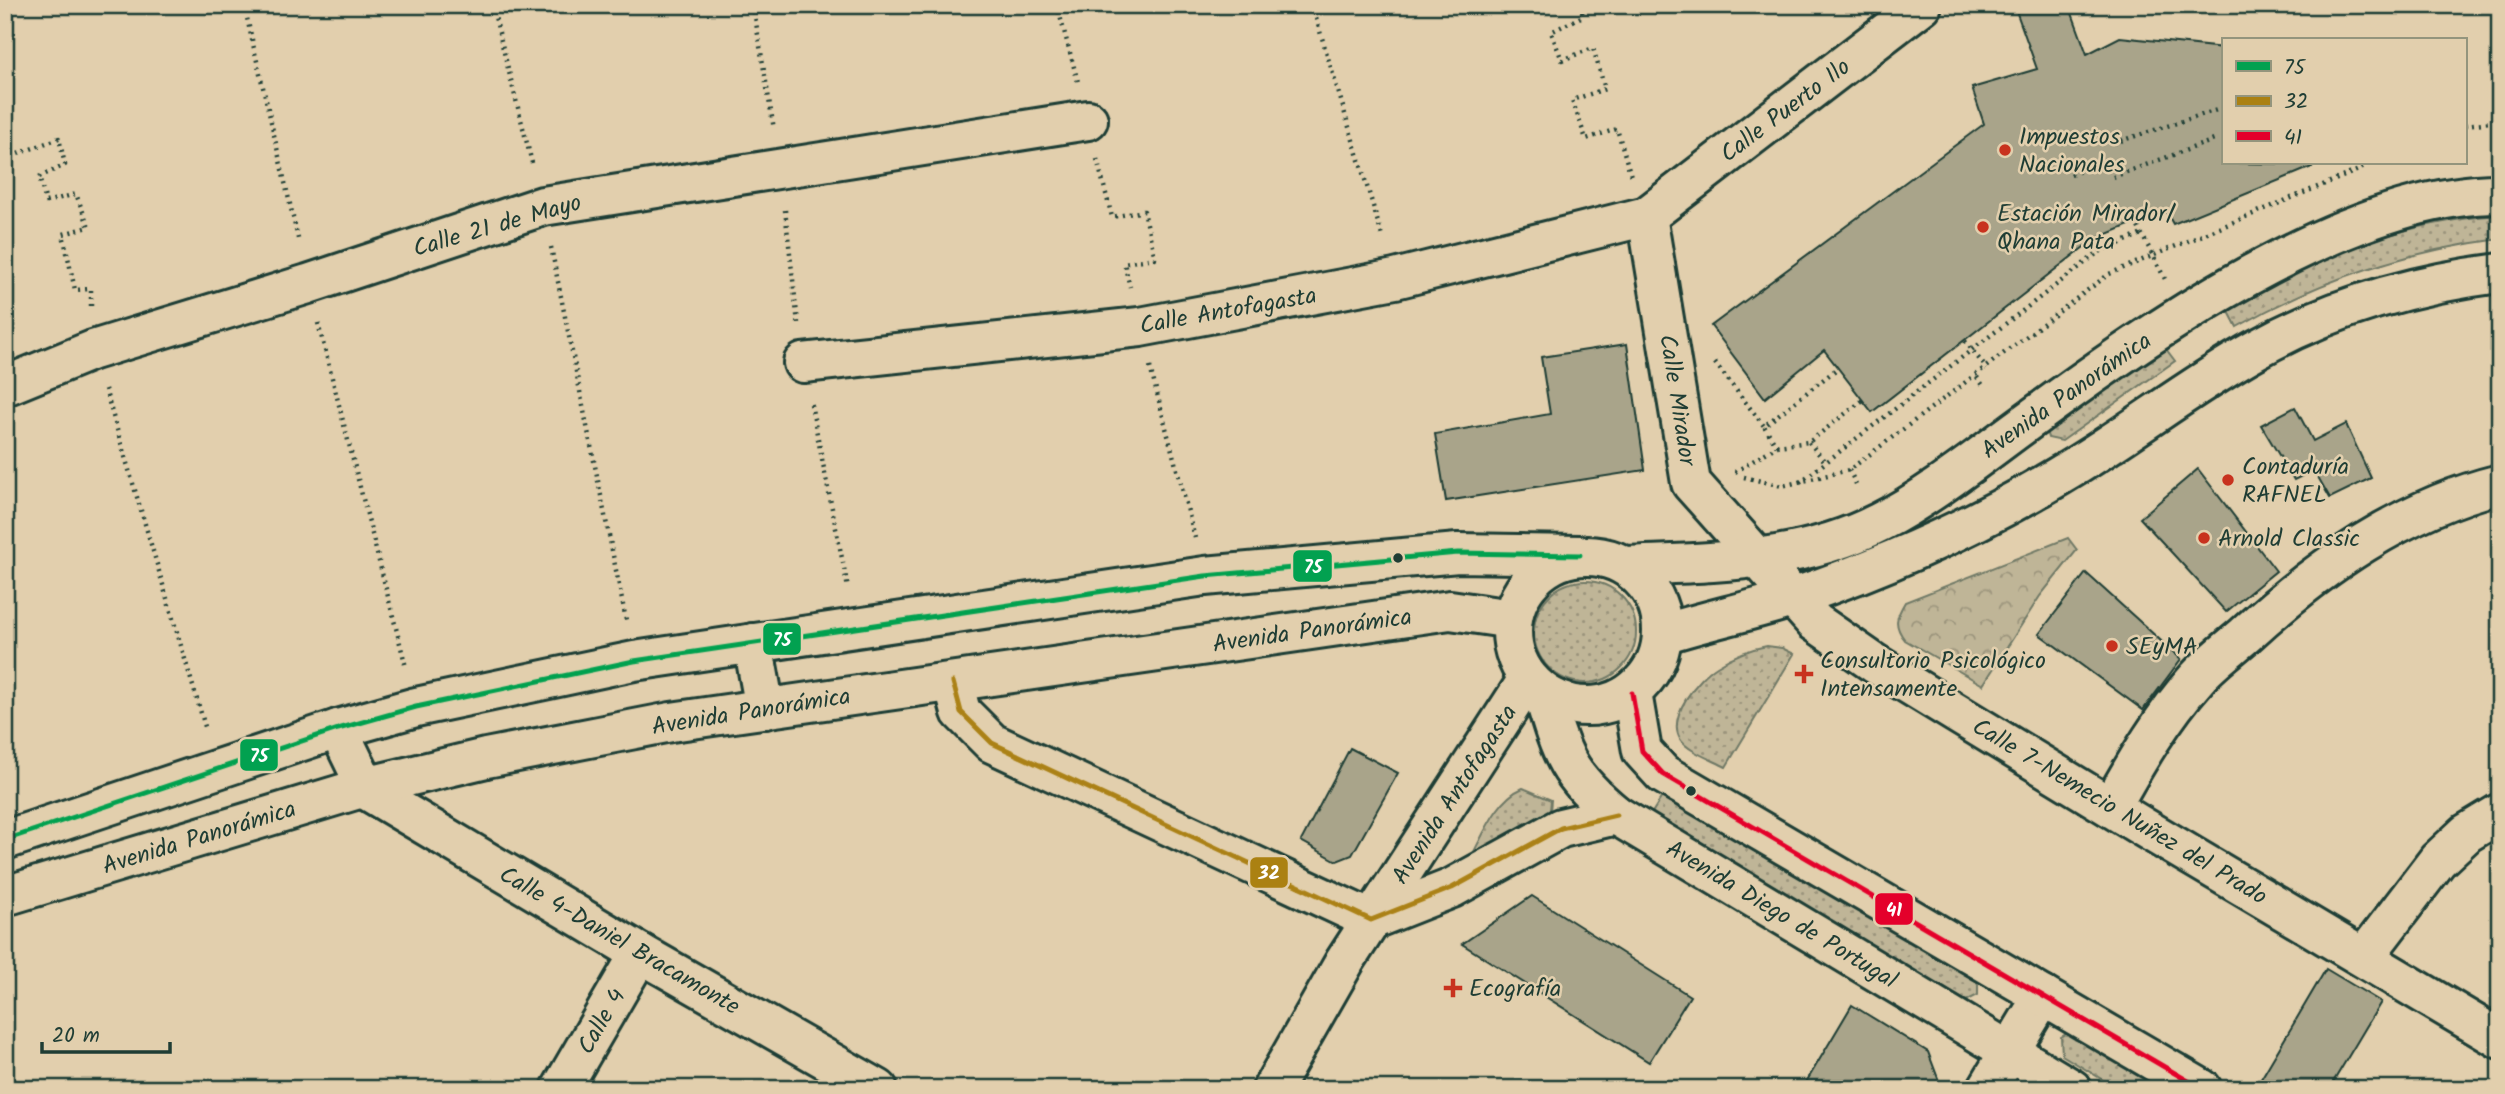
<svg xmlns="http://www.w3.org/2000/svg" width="2505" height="1094" font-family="Kalam,sans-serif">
	<defs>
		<pattern id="grass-dots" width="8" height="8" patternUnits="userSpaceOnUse" patternTransform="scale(1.75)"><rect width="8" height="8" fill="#bfb597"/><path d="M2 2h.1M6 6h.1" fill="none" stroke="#9b947c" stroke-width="1.8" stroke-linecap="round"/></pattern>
		<pattern id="forest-crowns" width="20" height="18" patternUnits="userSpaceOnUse" patternTransform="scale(1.75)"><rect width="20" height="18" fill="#bfb597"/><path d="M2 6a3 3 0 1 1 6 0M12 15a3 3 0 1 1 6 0" fill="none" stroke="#9b947c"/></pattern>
	</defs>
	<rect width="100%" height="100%" fill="#e2cfad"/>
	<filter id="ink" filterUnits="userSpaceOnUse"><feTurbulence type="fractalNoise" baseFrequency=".0143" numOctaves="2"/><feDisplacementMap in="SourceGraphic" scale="14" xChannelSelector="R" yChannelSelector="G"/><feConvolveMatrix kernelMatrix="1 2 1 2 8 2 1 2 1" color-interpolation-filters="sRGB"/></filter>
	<g filter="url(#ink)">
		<g fill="url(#grass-dots)" stroke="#6f7966" stroke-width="2">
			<path d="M2500 215V239C2407 251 2319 280 2237 327L2226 306C2317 258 2396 222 2500 215Z"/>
			<polygon points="2163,345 2175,361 2062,441 2048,438 2046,431"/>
			<circle cx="1585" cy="632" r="51"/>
			<path d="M1767 646 1782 648 1794 654 1726 767C1713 760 1687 751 1680 739 1667 716 1698 678 1717 666 1733 656 1749 649 1767 646Z"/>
			<path d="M1523 788 1551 800 1550 811 1474 865 1469 861C1483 836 1496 799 1523 788Z"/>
			<polygon points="1663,795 1978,980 1978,995 1966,1001 1650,816"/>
			<polygon points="2070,1032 2170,1089 2118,1089 2062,1055 2061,1037"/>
		</g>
		<path fill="url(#forest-crowns)" stroke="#6f7966" stroke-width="2" d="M2068 538 2077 550 2040 596 1983 685 1905 640C1893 625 1896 617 1905 602Z"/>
		<g fill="#a9a48a" stroke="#1f3d34" stroke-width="2">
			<polygon points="2014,5 2069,5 2087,54 2120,37 2223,48 2223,163 2319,164 2173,224 2165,210 2093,240 1872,412 1824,350 1765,398 1711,326 1984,124 1972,88 2037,69"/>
			<polygon points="1627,344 1645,470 1446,501 1435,434 1550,414 1541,357"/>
			<polygon points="2295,407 2313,441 2346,424 2371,478 2330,498 2314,470 2294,480 2261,425"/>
			<polygon points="2198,469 2276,571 2226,612 2140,518"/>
			<polygon points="2086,573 2181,659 2143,710 2039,634"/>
			<polygon points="1350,748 1398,773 1352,855 1337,861 1301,841"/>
			<polygon points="1532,896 1690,996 1649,1062 1462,944"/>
			<polygon points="2326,969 2381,1002 2329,1089 2255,1089"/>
			<polygon points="1852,1005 1928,1052 1942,1089 1802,1089"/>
		</g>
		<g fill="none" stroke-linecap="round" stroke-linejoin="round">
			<defs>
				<g id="minor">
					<polyline points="1647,216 1691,483 1815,622 1874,663 2143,827 2500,1039"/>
					<polyline points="803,363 1140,327 1395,279 1647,216 1922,5"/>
					<polyline points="5,386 93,350 308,284 543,206 1088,120"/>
					<polyline points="953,682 961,712 992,743 1371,920"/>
					<polyline points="338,729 368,791 640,953 878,1089"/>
					<path d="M2111 807C2136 762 2163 716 2197 678 2211 662 2229 649 2245 635 2318 568 2402 508 2500 484"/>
					<polyline points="2364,957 2438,860 2467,833 2500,813"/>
					<polyline points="561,1089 640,953"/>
					<polyline points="1272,1089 1345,961 1528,679"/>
					<polyline points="1987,1089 2043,996"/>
				</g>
				<g id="major">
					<circle cx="1587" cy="631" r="75"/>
					<path d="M1627 566C1713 562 1801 563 1880 522 1926 499 1979 457 2020 427 2142 337 2345 193 2500 194"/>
					<path d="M1663 634C1707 620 1752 611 1795 597 1886 566 1977 525 2059 476 2126 437 2187 388 2255 350 2331 307 2413 284 2500 273"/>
					<polyline points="753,643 765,709"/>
					<path d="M1543 693C1561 754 1566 774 1616 815L2072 1089"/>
					<polyline points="1632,693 1642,751 1663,774 2202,1089"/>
					<polyline points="5,840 338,729 416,707 634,661 1205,576 1458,553 1580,555"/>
					<polyline points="5,896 365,787 486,758 671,722 1436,612 1450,610 1512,619"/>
					<polyline points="1371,920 1452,888 1561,828 1616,815"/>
				</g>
			</defs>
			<use href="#minor" stroke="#1f3d34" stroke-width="44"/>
			<use href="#major" stroke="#1f3d34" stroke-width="44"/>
			<g stroke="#1f3d34" stroke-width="4.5" stroke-dasharray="2 5" stroke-linecap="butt">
				<polyline points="244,5 299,243"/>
				<polyline points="492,5 533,167"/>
				<polyline points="753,5 774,129"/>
				<polyline points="1057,5 1078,82"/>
				<polyline points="1312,5 1383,239"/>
				<polyline points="1580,5 1583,16 1551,32 1562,60 1593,48 1605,89 1572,100 1586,139 1617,129 1631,176"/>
				<polyline points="2465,125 2500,121"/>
				<polyline points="2114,143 2223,108"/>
				<polyline points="5,159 59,138 65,165 39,177 46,202 76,194 89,227 63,234 75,290 91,289 91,308"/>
				<polyline points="1097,159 1112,217 1144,211 1155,258 1124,263 1130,287"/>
				<polyline points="2071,175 2082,170"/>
				<polyline points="2113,177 2214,140"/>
				<polyline points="785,210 798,323"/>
				<polyline points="2135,221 2165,279"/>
				<polyline points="551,247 626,620"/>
				<polyline points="318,323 406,667"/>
				<polyline points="1965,341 1987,369"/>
				<polyline points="1715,363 1764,426"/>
				<polyline points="1150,367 1195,538"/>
				<polyline points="1977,377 1985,388"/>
				<polyline points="105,389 206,730"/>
				<polyline points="811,404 848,588"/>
				<polyline points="1809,442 1826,463"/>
				<polyline points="1777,446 1764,426 1838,368"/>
				<polyline points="1849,470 1856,484"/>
				<polyline points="1735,472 1777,446 1809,442 1863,400"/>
				<polyline points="1744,477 1782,486 1849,470 2109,274 2361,169 2369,163"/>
				<polyline points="1800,482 2099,252 2142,234"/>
			</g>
			<use href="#minor" stroke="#e2cfad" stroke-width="38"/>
			<use href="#major" stroke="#e2cfad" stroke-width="38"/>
			<defs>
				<polyline id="bus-1" points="5,840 338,729 416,707 634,661 1205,576 1458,553 1580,555"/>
				<polyline id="bus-2" points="953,682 961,712 992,743 1371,920 1452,888 1561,828 1616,815"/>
				<polyline id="bus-3" points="1632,693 1642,751 1663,774 2202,1089"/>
			</defs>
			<use href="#bus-1" stroke="#e2cfad" stroke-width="10"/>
			<use href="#bus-2" stroke="#e2cfad" stroke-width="10"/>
			<use href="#bus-3" stroke="#e2cfad" stroke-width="10"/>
			<use href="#bus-1" stroke="#02a150" stroke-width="5"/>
			<use href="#bus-2" stroke="#ab8112" stroke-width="5"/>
			<use href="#bus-3" stroke="#e4002b" stroke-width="5"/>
		</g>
	</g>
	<g fill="#c8321e" stroke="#e2cfad" stroke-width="2.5">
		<circle cx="2005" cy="150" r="7"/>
		<circle cx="1983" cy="227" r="7"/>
		<circle cx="2228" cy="480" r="7"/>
		<circle cx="2204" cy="538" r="7"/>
		<circle cx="2112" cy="646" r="7"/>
		<path d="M1800.5 663.5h7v7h7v7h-7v7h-7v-7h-7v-7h7z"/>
		<path d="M1449.5 977.5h7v7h7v7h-7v7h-7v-7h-7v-7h7z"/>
	</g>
	<g fill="#1f3d34" stroke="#e2cfad" stroke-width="2.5">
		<circle cx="1398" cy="558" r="6"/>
		<circle cx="1691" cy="791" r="6"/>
	</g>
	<g text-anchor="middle" stroke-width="5" stroke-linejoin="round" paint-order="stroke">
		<g font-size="24" fill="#1f3d34" stroke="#e2cfad">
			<text transform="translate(1785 110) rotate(-37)" y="8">Calle Puerto Ilo</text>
			<text transform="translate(497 225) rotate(-16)" y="8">Calle 21 de Mayo</text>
			<text transform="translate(1228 310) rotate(-10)" y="8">Calle Antofagasta</text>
			<text transform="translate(2066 395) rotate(-35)" y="8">Avenida Panorámica</text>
			<text transform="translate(1678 400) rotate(81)" y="8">Calle Mirador</text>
			<text transform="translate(1312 630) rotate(-8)" y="8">Avenida Panorámica</text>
			<text transform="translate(751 711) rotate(-9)" y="8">Avenida Panorámica</text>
			<text transform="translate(1454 794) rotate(-57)" y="8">Avenida Antofagasta</text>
			<text transform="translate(2120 811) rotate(31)" y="8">Calle 7-Nemecio Nuñez del Prado</text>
			<text transform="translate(199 837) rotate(-17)" y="8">Avenida Panorámica</text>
			<text transform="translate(1782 914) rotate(31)" y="8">Avenida Diego de Portugal</text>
			<text transform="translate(620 940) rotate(30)" y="8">Calle 4-Daniel Bracamonte</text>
			<text transform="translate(601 1021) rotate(-60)" y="8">Calle 4</text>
		</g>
		<g font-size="24" fill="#1f3d34" stroke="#e2cfad" text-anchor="start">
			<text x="2019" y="144">Impuestos<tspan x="2019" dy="28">Nacionales</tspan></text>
			<text x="1997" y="221">Estación Mirador/<tspan x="1997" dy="28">Qhana Pata</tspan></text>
			<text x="2242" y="474">Contaduría<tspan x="2242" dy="28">RAFNEL</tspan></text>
			<text x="2218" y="546">Arnold Classic</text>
			<text x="2126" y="654">SEyMA</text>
			<text x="1820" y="668">Consultorio Psicológico<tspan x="1820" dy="28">Intensamente</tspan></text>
			<text x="1469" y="996">Ecografía</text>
		</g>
	</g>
	<g stroke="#e2cfad" stroke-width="2.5">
		<rect x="1292" y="549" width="41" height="34" rx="7" fill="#02a150"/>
		<rect x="762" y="622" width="40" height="34" rx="7" fill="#02a150"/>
		<rect x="239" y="738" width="40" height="34" rx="7" fill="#02a150"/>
		<rect x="1249" y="856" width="40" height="33" rx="7" fill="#ab8112"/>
		<rect x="1874" y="892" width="40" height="34" rx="7" fill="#e4002b"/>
	</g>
	<g font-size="19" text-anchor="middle" font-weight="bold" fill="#fff">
		<text x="1313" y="573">75</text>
		<text x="782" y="646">75</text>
		<text x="259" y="762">75</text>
		<text x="1269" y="879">32</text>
		<text x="1894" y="916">41</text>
	</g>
	<rect width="2505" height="1094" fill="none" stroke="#e2cfad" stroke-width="28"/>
	<rect x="14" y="14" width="2477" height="1066" fill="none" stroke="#1f3d34" stroke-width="2.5" filter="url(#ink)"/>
	<rect x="2222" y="38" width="245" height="126" fill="#e2cfad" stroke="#94957d" stroke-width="2"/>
	<rect x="2236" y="61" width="35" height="10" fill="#02a150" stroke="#94957d" stroke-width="2"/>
	<text x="2284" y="74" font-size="21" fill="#1f3d34">75</text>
	<rect x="2236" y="96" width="35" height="10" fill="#ab8112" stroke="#94957d" stroke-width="2"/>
	<text x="2284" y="108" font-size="21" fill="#1f3d34">32</text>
	<rect x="2236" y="131" width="35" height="10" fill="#e4002b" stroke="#94957d" stroke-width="2"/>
	<text x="2284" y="144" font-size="21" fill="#1f3d34">41</text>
	<path d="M42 1042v10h128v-10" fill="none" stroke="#1f3d34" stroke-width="3.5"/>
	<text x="52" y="1042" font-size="21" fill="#1f3d34" stroke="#e2cfad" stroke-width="5" paint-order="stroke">20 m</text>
</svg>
